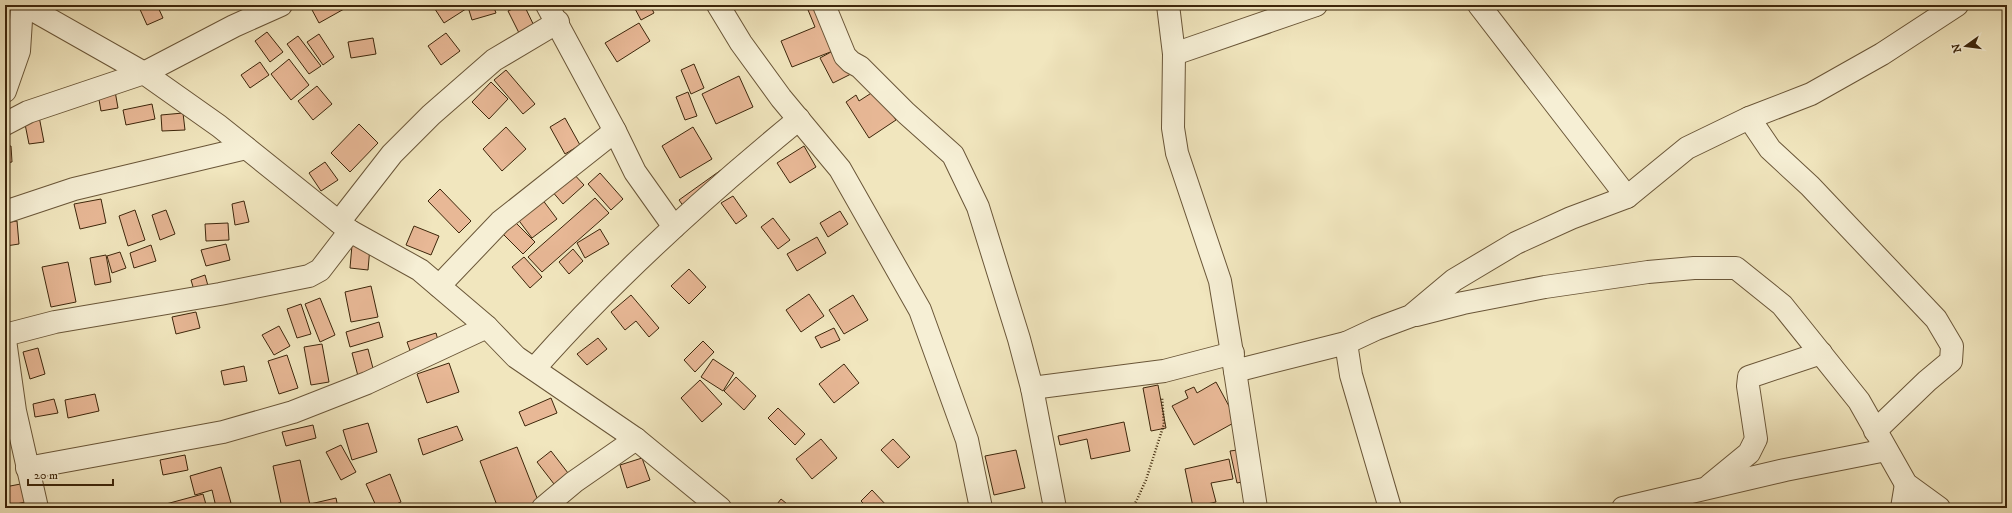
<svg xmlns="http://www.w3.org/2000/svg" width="2012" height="513" font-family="'IM FELL DW Pica',serif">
	<rect width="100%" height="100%" fill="#f1e6be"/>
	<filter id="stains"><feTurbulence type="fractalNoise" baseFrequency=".005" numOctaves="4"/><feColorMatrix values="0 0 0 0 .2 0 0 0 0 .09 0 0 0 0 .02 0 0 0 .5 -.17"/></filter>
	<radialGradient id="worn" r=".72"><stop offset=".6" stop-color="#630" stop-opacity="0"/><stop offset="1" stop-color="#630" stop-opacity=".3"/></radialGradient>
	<g fill="#e8b896" stroke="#3d260b">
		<polygon points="138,5 157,5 163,18 147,25"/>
		<polygon points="317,5 342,5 344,9 319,23 311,8"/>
		<polygon points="468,5 469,7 444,23 433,6"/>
		<polygon points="474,5 493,5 496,13 472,20 468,7"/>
		<polygon points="521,5 524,5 537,32 522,39 508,11"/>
		<polygon points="633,5 650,5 654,13 641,20"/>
		<polygon points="806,5 821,5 838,49 792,67 781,41 815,27"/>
		<polygon points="639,23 650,41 617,62 605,43"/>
		<polygon points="267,32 283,52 270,62 255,41"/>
		<polygon points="446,33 460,51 441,65 428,46"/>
		<polygon points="319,34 334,57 323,65 307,42"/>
		<polygon points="298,36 321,66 309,74 287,44"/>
		<polygon points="373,38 376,54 351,58 348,42"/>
		<polygon points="840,47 853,73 833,83 820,58"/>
		<polygon points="289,59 309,85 291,100 271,74"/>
		<polygon points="260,62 269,75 250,88 241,75"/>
		<polygon points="694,64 704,88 691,94 681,70"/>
		<polygon points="506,70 535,104 523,114 494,80"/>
		<polygon points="739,76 753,107 716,124 702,94"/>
		<polygon points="491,82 508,99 489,119 472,102"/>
		<polygon points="317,86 332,104 313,120 298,101"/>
		<polygon points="876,90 896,120 869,138 846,102 856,95 859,101"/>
		<polygon points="115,91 118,108 101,111 98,94"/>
		<polygon points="688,92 697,116 685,120 676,97"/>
		<polygon points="152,104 155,119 126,125 123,110"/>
		<polygon points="37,106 44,142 29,144 22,109"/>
		<polygon points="183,113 185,130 162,131 161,115"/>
		<polygon points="565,118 580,145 565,154 550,127"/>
		<polygon points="359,124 378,143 350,172 331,153"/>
		<polygon points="506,127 526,149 502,171 483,149"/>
		<polygon points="693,127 712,159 680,178 662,146"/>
		<polygon points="5,146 11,146 12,162 5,163"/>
		<polygon points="804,146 816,167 790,183 777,163"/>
		<polygon points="325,162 338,180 321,191 309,173"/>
		<polygon points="721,170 728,182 687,211 679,200"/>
		<polygon points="571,171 584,185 563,204 551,190"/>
		<polygon points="600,173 623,199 611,210 588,184"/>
		<polygon points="440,189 471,221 459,233 428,201"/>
		<polygon points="733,196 747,216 736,224 721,203"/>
		<polygon points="595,198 609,213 542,272 528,257"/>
		<polygon points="101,199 106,223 80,229 74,204"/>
		<polygon points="542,199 557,219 532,238 517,218"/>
		<polygon points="244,201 249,222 235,225 232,204"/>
		<polygon points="135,210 145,240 128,246 119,216"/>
		<polygon points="166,210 175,234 160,240 152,215"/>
		<polygon points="840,211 848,224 828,237 820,223"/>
		<polygon points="773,218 790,240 778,249 761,227"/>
		<polygon points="17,221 19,244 6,246 5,223"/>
		<polygon points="514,221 535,242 523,254 502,233"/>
		<polygon points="228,223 229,240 206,241 205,224"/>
		<polygon points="414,226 439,236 431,255 406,245"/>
		<polygon points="600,229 609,244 585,258 577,243"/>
		<polygon points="817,237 826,253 797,271 787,254"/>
		<polygon points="226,244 230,260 206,266 201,250"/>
		<polygon points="151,245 156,261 134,268 130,253"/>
		<polygon points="352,245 370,247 368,270 350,268"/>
		<polygon points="573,249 583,261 569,274 559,262"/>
		<polygon points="120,252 126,268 112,273 107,256"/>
		<polygon points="106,255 111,282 95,285 90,258"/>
		<polygon points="524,257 542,277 530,288 512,267"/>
		<polygon points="68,262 76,302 51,307 42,267"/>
		<polygon points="689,269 706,287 689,304 671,286"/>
		<polygon points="205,275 210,293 196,297 191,280"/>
		<polygon points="371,286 378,317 351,322 345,292"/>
		<polygon points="809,294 824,316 801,332 786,310"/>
		<polygon points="631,295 659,328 649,337 636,321 625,330 611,312"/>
		<polygon points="853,295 868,320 844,334 829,310"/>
		<polygon points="320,298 335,335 320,342 305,304"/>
		<polygon points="301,304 311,334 297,338 287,309"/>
		<polygon points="196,312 200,328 176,334 172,317"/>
		<polygon points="379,322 383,337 350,347 346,332"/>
		<polygon points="279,326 290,346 274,355 262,335"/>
		<polygon points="834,328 840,340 821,348 815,337"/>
		<polygon points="436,333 441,351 413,359 407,342"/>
		<polygon points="598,338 607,349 587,365 577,354"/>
		<polygon points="703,341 714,352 695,372 684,360"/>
		<polygon points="322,344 329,382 311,385 304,347"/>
		<polygon points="38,348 45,374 30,379 23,352"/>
		<polygon points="368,349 375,376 359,380 352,353"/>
		<polygon points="287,355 298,388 279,394 268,361"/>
		<polygon points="713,359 734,373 723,391 701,377"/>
		<polygon points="449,363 459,392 427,403 417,374"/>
		<polygon points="844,364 859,383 834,403 819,384"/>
		<polygon points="244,366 247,381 224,385 221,371"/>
		<polygon points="736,377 756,396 744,410 724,391"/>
		<polygon points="700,380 722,404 702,422 681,398"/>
		<polygon points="1216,382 1237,421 1194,445 1172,406 1188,398 1185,391 1194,387 1197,393"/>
		<polygon points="1158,385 1166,428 1151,431 1143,388"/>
		<polygon points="95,394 99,411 68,418 65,400"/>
		<polygon points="551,398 557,413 525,426 519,412"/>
		<polygon points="54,399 58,413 35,417 33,404"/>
		<polygon points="778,408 805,434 795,445 768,418"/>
		<polygon points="1124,422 1130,451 1091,459 1087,439 1060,445 1058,436"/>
		<polygon points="368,423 377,452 352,460 343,430"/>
		<polygon points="313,425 316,438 286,446 282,432"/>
		<polygon points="457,426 463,440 423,455 418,439"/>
		<polygon points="821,439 837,458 812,479 796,459"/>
		<polygon points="893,439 910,457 898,468 881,450"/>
		<polygon points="341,445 356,472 341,480 326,452"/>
		<polygon points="517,447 541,508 498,508 480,461"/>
		<polygon points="1245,449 1252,480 1237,483 1230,451"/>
		<polygon points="1016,450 1025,488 994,495 985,456"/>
		<polygon points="551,451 568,473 554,484 537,462"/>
		<polygon points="185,455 188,470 163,475 160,460"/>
		<polygon points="642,458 650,480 627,488 620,465"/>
		<polygon points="1229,459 1233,479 1211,483 1216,502 1193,507 1185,469"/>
		<polygon points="300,460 310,505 294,508 282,508 273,466"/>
		<polygon points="221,467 231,503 216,507 212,490 195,495 190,476"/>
		<polygon points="390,474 401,502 387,508 377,508 366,484"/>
		<polygon points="31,482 35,500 7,506 5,487"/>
		<polygon points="872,490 888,507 887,508 868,508 861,501"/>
		<polygon points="203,494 207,508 167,508 166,504"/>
		<polygon points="336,498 338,508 306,508 306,505"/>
		<polygon points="781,499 792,508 774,508"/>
	</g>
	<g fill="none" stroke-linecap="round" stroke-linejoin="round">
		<defs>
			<g id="street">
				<polyline points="24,5 144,73 219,126 350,231 420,270 487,327 516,357 636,439 720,508"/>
				<polyline points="547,5 615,131 635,172 674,227"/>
				<polyline points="718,5 741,43 781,98 840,169 920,310 967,440 981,508"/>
				<polyline points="824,5 845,56 851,62 860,67 906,113 953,155 978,207 1019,339 1032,388 1055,508"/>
				<polyline points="1168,5 1174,54 1173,128 1177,153 1220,281 1235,371 1346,343"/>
				<polyline points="1174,54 1316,5"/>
				<polyline points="5,91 19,51 22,5"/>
				<polyline points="1749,118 1770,149 1810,186 1936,319 1952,346 1951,361 1927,381 1875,431"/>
				<polyline points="5,124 28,112 144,73 234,26 281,5"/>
				<polyline points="1627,197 1687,148 1749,118 1811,94 1882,54 1957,5"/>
				<polyline points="5,212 74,189 246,148"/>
				<polyline points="339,222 392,154 431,115 494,60 558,22"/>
				<polyline points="439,286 500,222 615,131"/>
				<polyline points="1416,315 1463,303 1545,287 1648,272 1694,268 1736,268 1782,305 1859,401 1906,484 1939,508"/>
				<polyline points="5,335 55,322 220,294 309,276 320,270 350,231"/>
				<polyline points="5,340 15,411 37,508"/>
				<path d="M534 369C614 278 705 196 799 119"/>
				<polyline points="1235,371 1256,508"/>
				<polyline points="1032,388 1164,371 1233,353"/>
				<polyline points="27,468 223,432 293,412 367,383 487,327"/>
				<polyline points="1710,485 1749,453 1756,439 1748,386 1749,377 1821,353"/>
				<polyline points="543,508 574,482 636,439"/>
				<polyline points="1390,508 1351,375 1346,343 1376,329 1411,316 1454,280 1516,243 1571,218 1627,197 1479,5"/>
				<polyline points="1623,508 1785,470 1886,450"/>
				<polyline points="1902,508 1906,484"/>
			</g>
		</defs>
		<use href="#street" stroke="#6a5638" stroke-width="24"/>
		<polyline stroke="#3d260b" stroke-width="2.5" stroke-dasharray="1 2" stroke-linecap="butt" points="1133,508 1146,480 1164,424 1162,397"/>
		<use href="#street" stroke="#f6efd5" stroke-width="22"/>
	</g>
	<rect width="2012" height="513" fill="none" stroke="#f1e6be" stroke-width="20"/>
	<rect x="6" y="6" width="2000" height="501" fill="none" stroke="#3d260b" stroke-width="2"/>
	<rect x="10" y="10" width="1992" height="493" fill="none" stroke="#3d260b"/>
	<g transform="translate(1966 46) rotate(256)" stroke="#f6efd5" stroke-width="3" paint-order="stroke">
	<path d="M0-3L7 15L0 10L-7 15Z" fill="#3d260b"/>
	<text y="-6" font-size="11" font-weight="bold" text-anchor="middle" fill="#3d260b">N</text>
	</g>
	<path d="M28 479v6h85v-6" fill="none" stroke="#3d260b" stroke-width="2"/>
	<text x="34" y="479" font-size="12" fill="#3d260b" stroke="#f6efd5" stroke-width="3" paint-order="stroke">20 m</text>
	<rect width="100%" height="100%" filter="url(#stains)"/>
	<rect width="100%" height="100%" fill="url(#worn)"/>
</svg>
